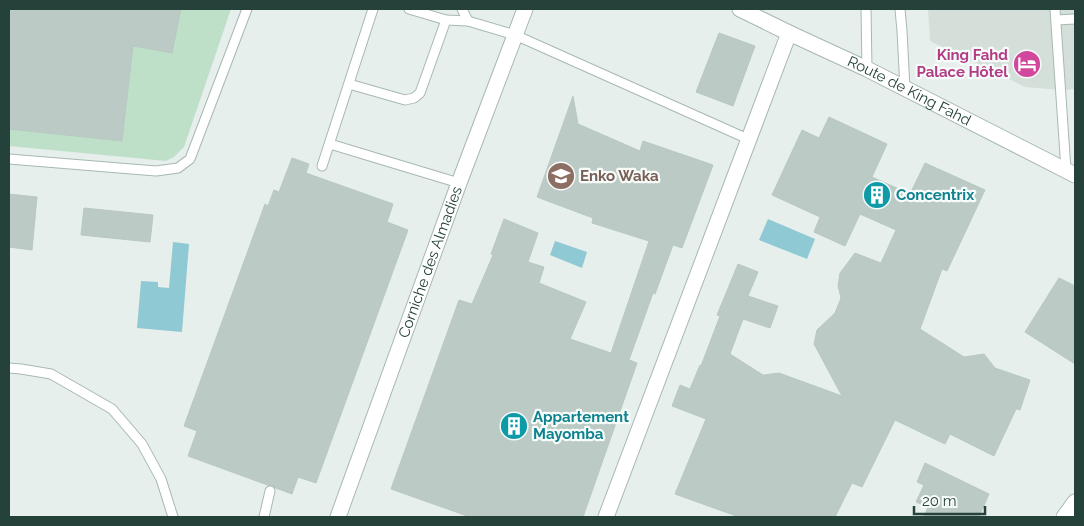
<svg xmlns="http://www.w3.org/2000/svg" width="1084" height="526" font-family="Raleway,sans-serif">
	<rect width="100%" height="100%" fill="#e6efeb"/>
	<polygon fill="#d4dfda" points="928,9 1075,9 1075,89 1061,90 1025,87 930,41"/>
	<polygon fill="#bfe0c8" points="9,9 231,9 184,147 174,157 166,161 9,146"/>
	<g fill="#8ec9d4">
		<polygon points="768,219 815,239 807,259 759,240"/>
		<polygon points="555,241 587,252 582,268 550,255"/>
		<polygon points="173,242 189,244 182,332 137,328 141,281 158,282 158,287 169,288"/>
	</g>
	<g fill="#bbcac4" stroke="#b8c9c2">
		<polygon points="9,9 181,9 172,53 133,46 122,141 9,129"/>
		<polygon points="719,33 755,46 733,106 696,92"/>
		<polygon points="573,96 578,124 640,151 643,141 713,165 682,248 673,245 655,294 653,293 629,360 637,363 583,517 470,517 391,489 459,300 472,304 493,255 491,254 504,219 538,233 528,262 544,267 539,283 586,302 570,339 611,353 649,241 592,223 593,218 537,197"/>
		<polygon points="829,117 887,144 872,177 910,194 925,163 985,190 947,271 942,269 920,329 964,357 984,354 995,368 1030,380 1020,410 1016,409 994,456 950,434 945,444 895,420 862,487 852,483 835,517 739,517 675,494 706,419 672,406 680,385 690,389 700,365 701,366 720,316 717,315 738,264 758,272 748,296 778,306 770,328 743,319 730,354 763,375 779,373 842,396 814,344 817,330 835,313 841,298 838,286 840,273 855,253 881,263 896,230 860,214 845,246 814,232 820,217 772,195 802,130 819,138"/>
		<polygon points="292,158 309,164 306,173 393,204 387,222 408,230 316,483 298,477 292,494 188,456 197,431 184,426 265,204 268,206 274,190 279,192"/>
		<polygon points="9,194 37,197 32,250 9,247"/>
		<polygon points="84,208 153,215 150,242 81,235"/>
		<polygon points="1059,278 1075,286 1075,364 1025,332"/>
		<polygon points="925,463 989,494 979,517 924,517 928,507 916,502 924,485 917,482"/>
	</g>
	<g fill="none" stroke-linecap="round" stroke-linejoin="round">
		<defs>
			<g id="service">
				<polyline points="409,9 446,20 468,21"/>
				<polyline points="462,9 468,21 515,35 748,139"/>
				<polyline points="866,9 867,69"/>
				<polyline points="900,9 902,31 905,89"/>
				<polyline points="1055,9 1066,170"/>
				<polyline points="1056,20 1075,19"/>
				<polyline points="349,84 405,100 414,98 420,93 446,20"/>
				<polyline points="330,144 459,183"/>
				<polyline points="9,159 156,171 178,168 190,159 247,9"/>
				<polyline points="322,166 373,9"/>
				<polyline points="9,368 21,369 51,374 112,409 142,444 161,479 173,517"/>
				<polyline points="264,517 270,491"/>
			</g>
			<g id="minor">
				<path id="s1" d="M338 517 459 183 525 9"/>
				<polyline points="606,517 789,33"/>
				<polyline points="1064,517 1075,502"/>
			</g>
			<g id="tertiary">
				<path id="s2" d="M740 9 789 33 867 69 1075 175"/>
			</g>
		</defs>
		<use href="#service" stroke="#a8b8b2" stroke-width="11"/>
		<use href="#minor" stroke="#a8b8b2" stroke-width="17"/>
		<use href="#tertiary" stroke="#a8b8b2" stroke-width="17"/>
		<use href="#service" stroke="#fff" stroke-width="9"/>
		<use href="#minor" stroke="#fff" stroke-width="15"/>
		<use href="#tertiary" stroke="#fff" stroke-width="15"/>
	</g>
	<defs>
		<symbol id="hotel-disc" viewBox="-11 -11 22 22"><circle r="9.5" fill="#d1479c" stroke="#f7fbf9"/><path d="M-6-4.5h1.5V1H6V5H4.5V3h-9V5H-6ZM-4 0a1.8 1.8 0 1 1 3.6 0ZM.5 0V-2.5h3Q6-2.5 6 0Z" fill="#fff"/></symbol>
		<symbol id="school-disc" viewBox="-11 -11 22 22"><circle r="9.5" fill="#8d6e63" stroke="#f7fbf9"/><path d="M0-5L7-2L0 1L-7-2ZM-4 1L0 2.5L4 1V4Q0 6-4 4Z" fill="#fff"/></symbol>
		<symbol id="building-disc" viewBox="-11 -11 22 22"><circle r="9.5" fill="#0f9aa8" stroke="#f7fbf9"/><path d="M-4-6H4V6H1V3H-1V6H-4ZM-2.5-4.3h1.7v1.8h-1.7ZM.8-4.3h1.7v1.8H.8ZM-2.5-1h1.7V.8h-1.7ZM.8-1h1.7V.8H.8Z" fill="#fff"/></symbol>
	</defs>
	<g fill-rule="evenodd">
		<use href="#hotel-disc" x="1011" y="48" width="32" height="32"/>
		<use href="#school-disc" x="545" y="160" width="32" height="32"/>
		<use href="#building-disc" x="861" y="179" width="32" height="32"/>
		<use href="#building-disc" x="498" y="410" width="32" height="32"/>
	</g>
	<g text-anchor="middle" stroke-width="4.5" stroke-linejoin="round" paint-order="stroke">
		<g font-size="15" font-weight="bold" fill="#b23c85" stroke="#f7fbf9" text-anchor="end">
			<text x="1008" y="60">King Fahd<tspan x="1008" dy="17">Palace Hôtel</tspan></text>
		</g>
		<g font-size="15" fill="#24423a" stroke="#f7fbf9">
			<text dy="5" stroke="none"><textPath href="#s2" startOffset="188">Route de King Fahd</textPath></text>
			<text dy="5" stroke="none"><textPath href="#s1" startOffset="271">Corniche des Almadies</textPath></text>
		</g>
		<g font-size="15" font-weight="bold" fill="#785e54" stroke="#f7fbf9" text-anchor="start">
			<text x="580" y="181">Enko Waka</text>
		</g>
		<g font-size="15" font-weight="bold" fill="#0d838f" stroke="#f7fbf9" text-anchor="start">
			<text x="896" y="200">Concentrix</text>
			<text x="533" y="422">Appartement<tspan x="533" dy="17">Mayomba</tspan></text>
		</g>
	</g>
	<rect width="1084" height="526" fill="none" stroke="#24423a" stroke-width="20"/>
	<path d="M914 506v8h71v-8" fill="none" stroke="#24423a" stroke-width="2.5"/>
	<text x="922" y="506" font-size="15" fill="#24423a" stroke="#f7fbf9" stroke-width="4" paint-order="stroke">20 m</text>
</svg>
